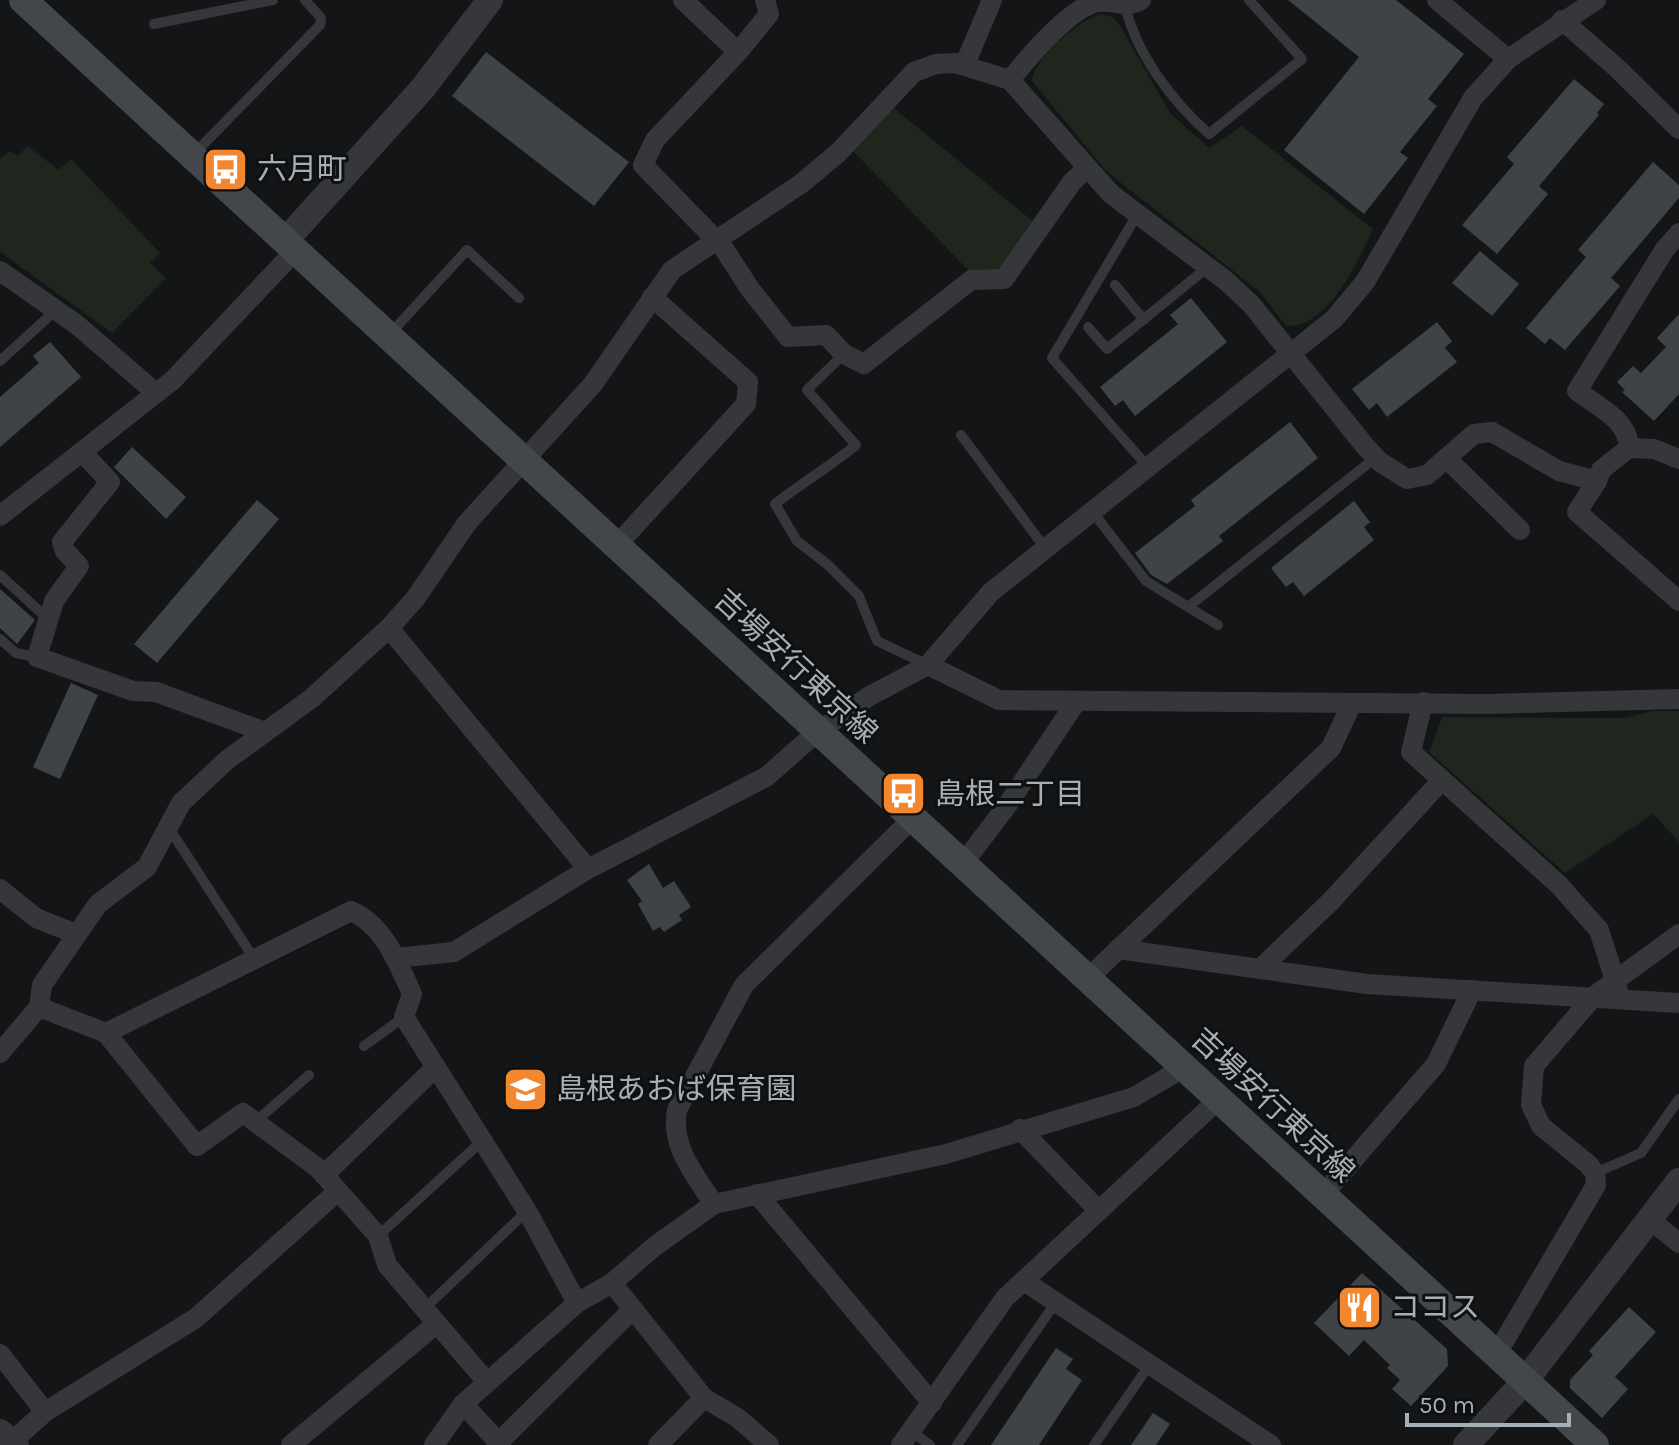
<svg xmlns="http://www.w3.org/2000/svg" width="1679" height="1445" font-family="Karla,'Noto Sans JP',sans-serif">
	<rect width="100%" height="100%" fill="#141516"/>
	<g fill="#1f261e">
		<path d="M1101 14 1112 17 1119 24 1170 113 1209 148 1242 126 1373 229C1359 260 1328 329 1286 326L1260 292 1106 171 1032 81C1034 58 1079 20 1101 14Z"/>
		<polygon points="891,106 1034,222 1003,270 970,272 850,148"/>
		<polygon points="27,146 59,170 71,159 160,253 150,263 166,278 112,333 0,252 0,159 10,151 18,156"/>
		<polygon points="1653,711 1679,711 1679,842 1653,814 1565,873 1429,752 1442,717 1624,718"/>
	</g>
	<g fill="#404346">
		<polygon points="1288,0 1396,0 1464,54 1428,99 1437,106 1400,152 1408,158 1364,214 1284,150 1359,57"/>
		<polygon points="486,52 629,162 594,206 452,96"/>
		<polygon points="1574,79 1604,104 1597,113 1599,115 1539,186 1548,194 1497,254 1462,225 1514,164 1507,157"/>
		<polygon points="1653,162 1679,185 1679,198 1611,278 1620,286 1565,350 1550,338 1545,344 1526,328 1586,257 1578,250"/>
		<polygon points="1480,251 1519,284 1492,316 1452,283"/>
		<polygon points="1191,298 1227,342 1135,416 1123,400 1115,406 1100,387 1178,324 1170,315"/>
		<polygon points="1679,314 1679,394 1654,421 1622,392 1625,390 1617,382 1633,366 1641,373 1666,347 1657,338"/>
		<polygon points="1437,322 1452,341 1445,348 1457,362 1387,417 1377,403 1369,410 1352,389"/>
		<polygon points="50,342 81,377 0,447 0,397 39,363 33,356"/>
		<polygon points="1290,422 1318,458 1219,536 1223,541 1167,584 1151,575 1135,553 1195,506 1191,500"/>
		<polygon points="132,447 186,497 166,519 114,467"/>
		<polygon points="257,500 279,519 157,663 134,644"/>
		<polygon points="1354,501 1370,522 1364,527 1374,540 1304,596 1293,582 1286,587 1271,568"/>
		<polygon points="0,589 35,620 17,644 0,628"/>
		<polygon points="71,683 98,695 60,779 33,767"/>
		<polygon points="649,864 663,888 674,881 691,907 679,915 682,920 664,932 660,927 653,931 638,904 642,901 627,880"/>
		<polygon points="1362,1273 1447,1349 1448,1366 1411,1406 1392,1389 1400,1380 1387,1368 1390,1365 1364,1340 1349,1356 1314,1323"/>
		<polygon points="1629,1307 1656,1332 1615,1377 1628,1389 1602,1418 1570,1388 1570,1380 1593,1355 1589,1351"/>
		<polygon points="1056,1348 1073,1359 1066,1369 1082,1380 1039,1445 991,1445"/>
		<polygon points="1153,1413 1170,1424 1156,1445 1131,1445"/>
	</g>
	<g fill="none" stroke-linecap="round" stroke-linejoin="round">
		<g stroke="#35373b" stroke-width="10">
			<path d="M1125 5C1136 54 1172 101 1209 134L1302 59 1249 0"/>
			<polyline points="154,24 273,0"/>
			<polyline points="194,154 320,25 321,18 305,0"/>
			<polyline points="1137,215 1052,358 1148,467"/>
			<polyline points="1115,285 1144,320"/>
			<polyline points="1088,327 1107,349 1208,267"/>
			<polyline points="390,334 467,250 519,298"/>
			<path d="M844 354 807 390 856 445C829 467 802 483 775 504L797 541 827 564 859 596 877 641 928 665"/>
			<polyline points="0,361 57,309"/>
			<polyline points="961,435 1045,548"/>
			<polyline points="1092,511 1146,581 1188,607 1375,458"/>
			<polyline points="0,575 48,619"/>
			<polyline points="1188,607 1218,625"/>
			<polyline points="0,639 16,653 37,657"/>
			<polyline points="169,828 253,957"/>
			<polyline points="364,1046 404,1017"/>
			<polyline points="255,1122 309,1075"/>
			<polyline points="1595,1173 1641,1153 1679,1099"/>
			<polyline points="378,1236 482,1141"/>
			<polyline points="424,1309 527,1211"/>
			<polyline points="911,1431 930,1445"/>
			<polyline points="957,1445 1056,1302"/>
			<polyline points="1094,1445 1150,1364"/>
		</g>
		<g stroke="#35373b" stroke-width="20">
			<polyline points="683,0 738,52"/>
			<polyline points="1437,0 1508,59"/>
			<polyline points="1562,20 1618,69 1679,129"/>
			<polyline points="965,64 992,0"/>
			<path d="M1010 80C1028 58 1070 7 1098 2 1114 0 1125 9 1141 0"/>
			<polyline points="717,238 750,289 788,337 826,335 844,354 864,364 971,280 1004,279 1072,182 1086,169"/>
			<polyline points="715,239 643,165 655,140 738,52 769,14 765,0"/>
			<polyline points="0,271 76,324 156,393"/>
			<path d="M1629 448C1629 420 1597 406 1577 391L1665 249 1679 233"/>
			<polyline points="82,452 110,482 62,542 65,551 79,566 54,601 37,657 133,691 156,692 265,732"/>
			<polyline points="1446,458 1520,530"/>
			<polyline points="1597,481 1577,512 1679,601"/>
			<polyline points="0,516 173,380 296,250"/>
			<polyline points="617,545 746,404 748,382 652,297"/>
			<polyline points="389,628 588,869"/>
			<polyline points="928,665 999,700 1486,704 1679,699"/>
			<polyline points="1423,702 1411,752 1559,885 1599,930 1618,990"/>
			<polyline points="961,866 1006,807 1076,702"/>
			<polyline points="0,889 36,918 76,934"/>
			<polyline points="1118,949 1367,984 1679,1003"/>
			<polyline points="395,958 454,952 588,869 766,777 817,732 868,697 928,665 991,592 1334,319 1365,282 1473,98 1508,59 1596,0"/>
			<polyline points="1260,969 1331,901 1442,780"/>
			<polyline points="1086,980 1331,748 1352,703"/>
			<polyline points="39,1007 106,1033 197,1146 243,1113 318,1168 378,1236 387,1265 487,1382"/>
			<path d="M106 1033 351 911C384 925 398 963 412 994L404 1017 527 1211 577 1303"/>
			<polyline points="0,1053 39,1007 42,985 98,904 147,867 181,803 227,760 312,698 389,628 415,599 467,523 593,384 672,270 802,183 839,152 914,72 936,64 955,63 1010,80 1111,194 1225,280 1251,304 1365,446 1380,462 1407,479 1427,475 1474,434 1492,432 1559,471 1597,481 1601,470 1629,448 1654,449 1679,459"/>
			<polyline points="1020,1129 1099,1211"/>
			<polyline points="324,1175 436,1067"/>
			<polyline points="757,1194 932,1403"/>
			<polyline points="1322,1196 1436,1064 1472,990"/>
			<path d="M714 1204C695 1175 670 1146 677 1110L744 985 911 820"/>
			<polyline points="1650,1220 1679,1243"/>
			<polyline points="1024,1281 1271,1445"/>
			<polyline points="612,1283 704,1398 738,1418 769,1445"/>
			<polyline points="0,1354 45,1412"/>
			<polyline points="1496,1355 1596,1185 1595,1173 1588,1164 1541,1126 1531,1105 1534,1066 1594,996 1679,934"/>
			<polyline points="463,1404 501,1445"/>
			<polyline points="498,1443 633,1309"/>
			<polyline points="8,1445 45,1412 196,1318 338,1191"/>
			<polyline points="291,1445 436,1324"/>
			<polyline points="434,1445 463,1404 577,1303 612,1283 655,1246 714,1204 946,1154 1134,1097 1183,1068"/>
			<polyline points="658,1445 704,1398"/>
			<polyline points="901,1445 1005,1298 1218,1100"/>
		</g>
		<g stroke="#35373b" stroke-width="26">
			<polyline points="286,240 423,88 490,0"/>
			<polyline points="0,1432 16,1445"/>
			<polyline points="1466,1445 1525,1381 1679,1181"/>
		</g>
		<polyline stroke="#43474b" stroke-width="28" points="23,0 1595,1445"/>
	</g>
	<defs>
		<symbol id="bus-square" viewBox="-11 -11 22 22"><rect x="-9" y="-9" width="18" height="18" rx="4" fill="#f3872f" stroke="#0f1011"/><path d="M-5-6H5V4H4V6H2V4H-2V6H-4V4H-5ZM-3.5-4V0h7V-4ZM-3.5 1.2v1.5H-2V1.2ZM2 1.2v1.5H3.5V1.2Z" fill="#fff"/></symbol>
		<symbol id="school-square" viewBox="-11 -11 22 22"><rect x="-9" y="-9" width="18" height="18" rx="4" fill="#f3872f" stroke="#0f1011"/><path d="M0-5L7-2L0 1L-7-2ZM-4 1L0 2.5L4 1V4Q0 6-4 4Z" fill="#fff"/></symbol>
		<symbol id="restaurant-square" viewBox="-11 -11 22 22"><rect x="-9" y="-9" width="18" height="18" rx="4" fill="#f3872f" stroke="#0f1011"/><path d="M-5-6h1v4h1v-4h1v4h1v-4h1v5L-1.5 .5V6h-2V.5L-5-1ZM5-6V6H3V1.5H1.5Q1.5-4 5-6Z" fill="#fff"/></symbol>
	</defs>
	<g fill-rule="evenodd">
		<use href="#bus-square" x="200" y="144" width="51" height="51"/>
		<use href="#bus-square" x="878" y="768" width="51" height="51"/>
		<use href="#school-square" x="500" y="1064" width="51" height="51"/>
		<use href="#restaurant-square" x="1334" y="1282" width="51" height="51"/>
	</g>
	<g text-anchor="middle" stroke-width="6" stroke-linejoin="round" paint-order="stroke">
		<g font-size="30" fill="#a6afb6" stroke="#0f1011" text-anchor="start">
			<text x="257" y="179">六月町</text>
			<text x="935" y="804">島根二丁目</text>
			<text x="556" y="1099">島根あおば保育園</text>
			<text x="1390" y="1317">ココス</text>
		</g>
		<g font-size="30" fill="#a6afb6" stroke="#0f1011">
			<text transform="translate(796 666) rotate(43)" y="10">吉場安行東京線</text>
			<text transform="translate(1273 1105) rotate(43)" y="10">吉場安行東京線</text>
		</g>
	</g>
	<path d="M1407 1413v12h162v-12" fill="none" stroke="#a6afb6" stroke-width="4"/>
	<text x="1419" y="1413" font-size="24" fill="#a6afb6" stroke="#0f1011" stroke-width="6" paint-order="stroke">50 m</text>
</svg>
